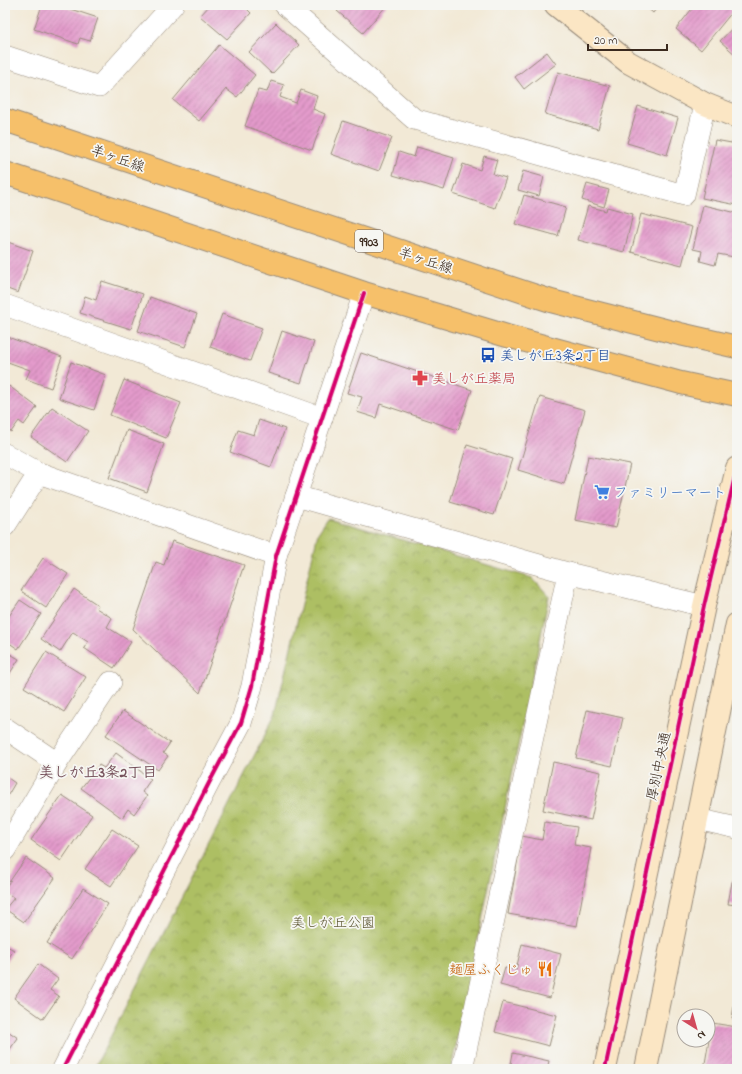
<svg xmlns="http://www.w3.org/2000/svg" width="742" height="1074" font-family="'Indie Flower','Klee One',sans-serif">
	<defs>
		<pattern id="park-crowns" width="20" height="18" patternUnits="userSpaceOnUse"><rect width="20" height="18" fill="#adbf63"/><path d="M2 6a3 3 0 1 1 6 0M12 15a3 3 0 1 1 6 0" fill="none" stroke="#8e9b51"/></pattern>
		<pattern id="building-hatch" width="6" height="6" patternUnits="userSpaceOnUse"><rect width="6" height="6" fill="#e39acb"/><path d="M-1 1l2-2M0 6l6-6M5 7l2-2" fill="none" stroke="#b97ea4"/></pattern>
	</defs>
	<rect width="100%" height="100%" fill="#f6f6f2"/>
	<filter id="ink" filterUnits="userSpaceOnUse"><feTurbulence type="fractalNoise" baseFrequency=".025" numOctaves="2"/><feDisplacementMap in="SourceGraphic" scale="8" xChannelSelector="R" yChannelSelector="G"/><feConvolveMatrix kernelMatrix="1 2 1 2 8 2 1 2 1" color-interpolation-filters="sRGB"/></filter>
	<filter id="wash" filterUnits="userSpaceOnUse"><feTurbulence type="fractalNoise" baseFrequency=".012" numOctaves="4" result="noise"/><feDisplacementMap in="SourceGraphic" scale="16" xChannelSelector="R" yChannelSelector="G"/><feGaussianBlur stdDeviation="0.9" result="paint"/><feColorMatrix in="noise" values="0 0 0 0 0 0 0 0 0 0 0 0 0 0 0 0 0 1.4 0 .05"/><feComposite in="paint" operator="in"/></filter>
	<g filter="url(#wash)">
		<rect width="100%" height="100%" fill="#f2e9d6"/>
		<polygon fill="url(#park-crowns)" stroke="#747440" points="328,518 532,578 549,596 451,1069 94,1069 275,715 318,533"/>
		<g id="blocks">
			<g fill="url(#building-hatch)">
				<polygon points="42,5 58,5 98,18 90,41 80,38 78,44 34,29"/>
				<polygon points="210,5 243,5 251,13 227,39 200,16"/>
				<polygon points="342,5 387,5 363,33 337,11"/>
				<polygon points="644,5 659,5 653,13"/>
				<polygon points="695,5 726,5 733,11 701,50 676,29"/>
				<polygon points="276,23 299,45 272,74 249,52"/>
				<polygon points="737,23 737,56 720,41"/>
				<polygon points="219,45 255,75 237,97 226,89 199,121 173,100"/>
				<polygon points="547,52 556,64 524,89 515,77"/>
				<polygon points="558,72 610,86 598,129 545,114"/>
				<polygon points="271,81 284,85 280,97 296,103 301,90 317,96 313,109 325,114 312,150 245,126 258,90 267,92"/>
				<polygon points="638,106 678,118 667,155 627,143"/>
				<polygon points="343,121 392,138 379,171 331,154"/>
				<polygon points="715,140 737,144 737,205 702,198"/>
				<polygon points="417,147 454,158 444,190 393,175 399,152 414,157"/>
				<polygon points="484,156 497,160 493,174 506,178 495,208 453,194 463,164 480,170"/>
				<polygon points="523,171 544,177 539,196 518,190"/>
				<polygon points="587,184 609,190 604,207 582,200"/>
				<polygon points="524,195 566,207 558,236 515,224"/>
				<polygon points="703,205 737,213 737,244 734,257 718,254 715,265 700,261 702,251 693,249"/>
				<polygon points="588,206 606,211 607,207 633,214 624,252 578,240"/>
				<polygon points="641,214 692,227 682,265 631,252"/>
				<polygon points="5,241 33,251 18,293 5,288"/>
				<polygon points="102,281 143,294 131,329 80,313 85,296 96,300"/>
				<polygon points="150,297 197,314 185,347 138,331"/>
				<polygon points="222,314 262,328 250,361 210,347"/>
				<polygon points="282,331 314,342 301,383 268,373"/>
				<polygon points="5,336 62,357 51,388 26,379 30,370 5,361"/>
				<polygon points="361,353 472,390 458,430 380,404 376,418 357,412 362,397 347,393"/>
				<polygon points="71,362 106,375 94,410 59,398"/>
				<polygon points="124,380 181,403 166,438 110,415"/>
				<polygon points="9,386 37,407 24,425 19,421 11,432 5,428 5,391"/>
				<polygon points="540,397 585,410 564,484 518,470"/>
				<polygon points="52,407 88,431 67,462 31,437"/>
				<polygon points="259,420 285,429 271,467 230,452 238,430 254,435"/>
				<polygon points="127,430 164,444 147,492 109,478"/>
				<polygon points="467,445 512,459 494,515 450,502"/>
				<polygon points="588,456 630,464 616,528 575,520"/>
				<polygon points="172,541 244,565 200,693 133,629 156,562 164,565"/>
				<polygon points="43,558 68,574 46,608 21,591"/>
				<polygon points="74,589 98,605 96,608 112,618 107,627 131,642 114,668 84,648 88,642 73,632 60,652 41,639"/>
				<polygon points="20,600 41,614 18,649 5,640 5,622"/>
				<polygon points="5,651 19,659 5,681"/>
				<polygon points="46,652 86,677 64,712 24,687"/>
				<polygon points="587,710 623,718 612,766 576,758"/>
				<polygon points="123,711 170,743 163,753 168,756 158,770 106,735"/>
				<polygon points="116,753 151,779 142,792 147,796 134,814 128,809 122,818 81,788 99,765 104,768"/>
				<polygon points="553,762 601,772 591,820 543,810"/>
				<polygon points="5,776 15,783 5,800"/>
				<polygon points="62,795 92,815 61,861 31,840"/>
				<polygon points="545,822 577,827 574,845 591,848 577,926 508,914 522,836 542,840"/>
				<polygon points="112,829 138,846 111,886 85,869"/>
				<polygon points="26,858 55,878 24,922 5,909 14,898 5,891 5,888"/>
				<polygon points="737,875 737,905 728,904 732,882"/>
				<polygon points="83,888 108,904 72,959 47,943"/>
				<polygon points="522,944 561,954 550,998 500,985 505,968 516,970"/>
				<polygon points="5,945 14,950 5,963"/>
				<polygon points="38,964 58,979 50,990 59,996 43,1019 14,998"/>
				<polygon points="736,994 737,994 737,1019 732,1018"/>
				<polygon points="503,1002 557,1015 549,1046 495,1032"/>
				<polygon points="712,1023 737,1027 737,1069 704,1069"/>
				<polygon points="5,1029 18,1038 5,1056"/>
				<polygon points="513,1053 549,1061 547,1069 510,1069"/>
			</g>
		</g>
	</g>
	<g filter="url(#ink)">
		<use href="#blocks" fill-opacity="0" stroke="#968a7a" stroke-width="1"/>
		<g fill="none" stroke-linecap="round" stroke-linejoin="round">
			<defs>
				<g id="street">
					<polyline points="285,5 414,119 684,195 705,104"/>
					<polyline points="5,56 99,87 173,5"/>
					<polyline points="5,305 322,418"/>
					<polyline points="5,454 39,473 5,526"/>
					<polyline points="39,473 276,556"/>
					<polyline points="296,496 568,573 704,606"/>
					<polyline points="5,728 57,763"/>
					<polyline points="697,819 737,828"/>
					<polyline points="5,850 57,763 111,682"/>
					<polyline points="63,1069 209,783 241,723 252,686 276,556 322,418 364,293"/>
					<polyline points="462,1069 568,573"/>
				</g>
				<g id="secondary">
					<polyline points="556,5 628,62 705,104 737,117"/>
					<polyline points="605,1069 704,606 737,468"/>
					<polyline points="646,1069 737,624"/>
				</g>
				<g id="primary">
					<polyline points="5,120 551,301 680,334 737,347"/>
					<polyline points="5,173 364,293 507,336 681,383 737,395"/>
				</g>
			</defs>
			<use href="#street" stroke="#968a7a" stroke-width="22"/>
			<use href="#secondary" stroke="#968a7a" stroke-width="24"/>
			<use href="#primary" stroke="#968a7a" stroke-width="24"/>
			<use href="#street" stroke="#fff" stroke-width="21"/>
			<use href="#secondary" stroke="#fbe6c4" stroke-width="22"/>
			<use href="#primary" stroke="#f6c06b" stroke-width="22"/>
			<defs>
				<g id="cycleway">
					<polyline points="63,1069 209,783 241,723 252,686 276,556 322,418 364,293"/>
					<polyline points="605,1069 704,606 737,468"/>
				</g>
			</defs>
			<use href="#cycleway" stroke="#f6f6f2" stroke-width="6"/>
			<use href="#cycleway" stroke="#d6006c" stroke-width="4"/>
		</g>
	</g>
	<defs>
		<symbol id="bus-bare" viewBox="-9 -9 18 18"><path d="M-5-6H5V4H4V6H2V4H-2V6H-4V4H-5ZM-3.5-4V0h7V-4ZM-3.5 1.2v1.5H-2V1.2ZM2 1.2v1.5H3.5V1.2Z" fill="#1a4fb4" stroke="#f6f6f2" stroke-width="2.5" paint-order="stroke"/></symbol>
		<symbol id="pharmacy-bare" viewBox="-9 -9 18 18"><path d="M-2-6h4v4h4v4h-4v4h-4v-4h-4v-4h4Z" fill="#e0444e" stroke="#f6f6f2" stroke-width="2.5" paint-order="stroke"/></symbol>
		<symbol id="supermarket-bare" viewBox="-9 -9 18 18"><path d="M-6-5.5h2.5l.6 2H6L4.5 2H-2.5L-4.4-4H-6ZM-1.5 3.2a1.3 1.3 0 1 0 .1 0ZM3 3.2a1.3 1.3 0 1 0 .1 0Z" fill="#3f7fe0" stroke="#f6f6f2" stroke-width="2.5" paint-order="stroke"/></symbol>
		<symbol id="restaurant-bare" viewBox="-9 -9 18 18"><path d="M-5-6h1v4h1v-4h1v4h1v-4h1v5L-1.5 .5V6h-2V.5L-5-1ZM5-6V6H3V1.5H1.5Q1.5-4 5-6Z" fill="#e8710a" stroke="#f6f6f2" stroke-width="2.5" paint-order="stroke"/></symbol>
	</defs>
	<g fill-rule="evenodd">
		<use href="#bus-bare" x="477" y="344" width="22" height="22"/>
		<use href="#pharmacy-bare" x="409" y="367" width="22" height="22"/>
		<use href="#supermarket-bare" x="591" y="481" width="22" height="22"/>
		<use href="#restaurant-bare" x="534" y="958" width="22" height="22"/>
	</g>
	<g text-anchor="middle" stroke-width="3.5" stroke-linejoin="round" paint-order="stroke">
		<rect fill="#f6f6f2" stroke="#73675e" stroke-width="1" x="355" y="230" width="28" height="22" rx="3"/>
		<g font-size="13" font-weight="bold" fill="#3b2a1e">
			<text x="369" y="246">9903</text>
		</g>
		<g font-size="14" fill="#3b2a1e" stroke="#f6f6f2">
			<text transform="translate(118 158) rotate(19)" y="5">羊ヶ丘線</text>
			<text transform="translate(426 260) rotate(18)" y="5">羊ヶ丘線</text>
			<text transform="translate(658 766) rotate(-78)" y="5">厚別中央通</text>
		</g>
		<g font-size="14" fill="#164399" stroke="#f6f6f2" text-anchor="start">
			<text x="500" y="360">美しが丘3条2丁目</text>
		</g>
		<g font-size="14" fill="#be3a42" stroke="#f6f6f2" text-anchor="start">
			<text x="432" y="383">美しが丘薬局</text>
		</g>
		<g font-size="14" fill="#366cbe" stroke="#f6f6f2" text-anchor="start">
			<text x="614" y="497">ファミリーマート</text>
		</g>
		<g font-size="14" fill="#5d5733" stroke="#f6f6f2">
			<text x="333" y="927">美しが丘公園</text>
		</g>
		<g font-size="14" fill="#c56008" stroke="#f6f6f2" text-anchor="end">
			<text x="533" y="974">麺屋ふくじゅ</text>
		</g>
		<g font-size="15" font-weight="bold" fill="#76515b" stroke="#f6f6f2">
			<text x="98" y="777">美しが丘3条2丁目</text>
		</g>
	</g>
	<rect width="742" height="1074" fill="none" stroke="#f6f6f2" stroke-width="20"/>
	<g transform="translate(696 1028) rotate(143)"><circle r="19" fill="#f6f6f2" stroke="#aba49d"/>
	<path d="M0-3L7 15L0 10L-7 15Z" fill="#d1495b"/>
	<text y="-6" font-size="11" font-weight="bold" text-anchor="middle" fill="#3b2a1e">N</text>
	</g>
	<path d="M588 44v6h79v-6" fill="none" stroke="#3b2a1e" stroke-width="2"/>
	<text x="594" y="44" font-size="12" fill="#3b2a1e" stroke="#f6f6f2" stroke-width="3" paint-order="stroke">20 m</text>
</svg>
